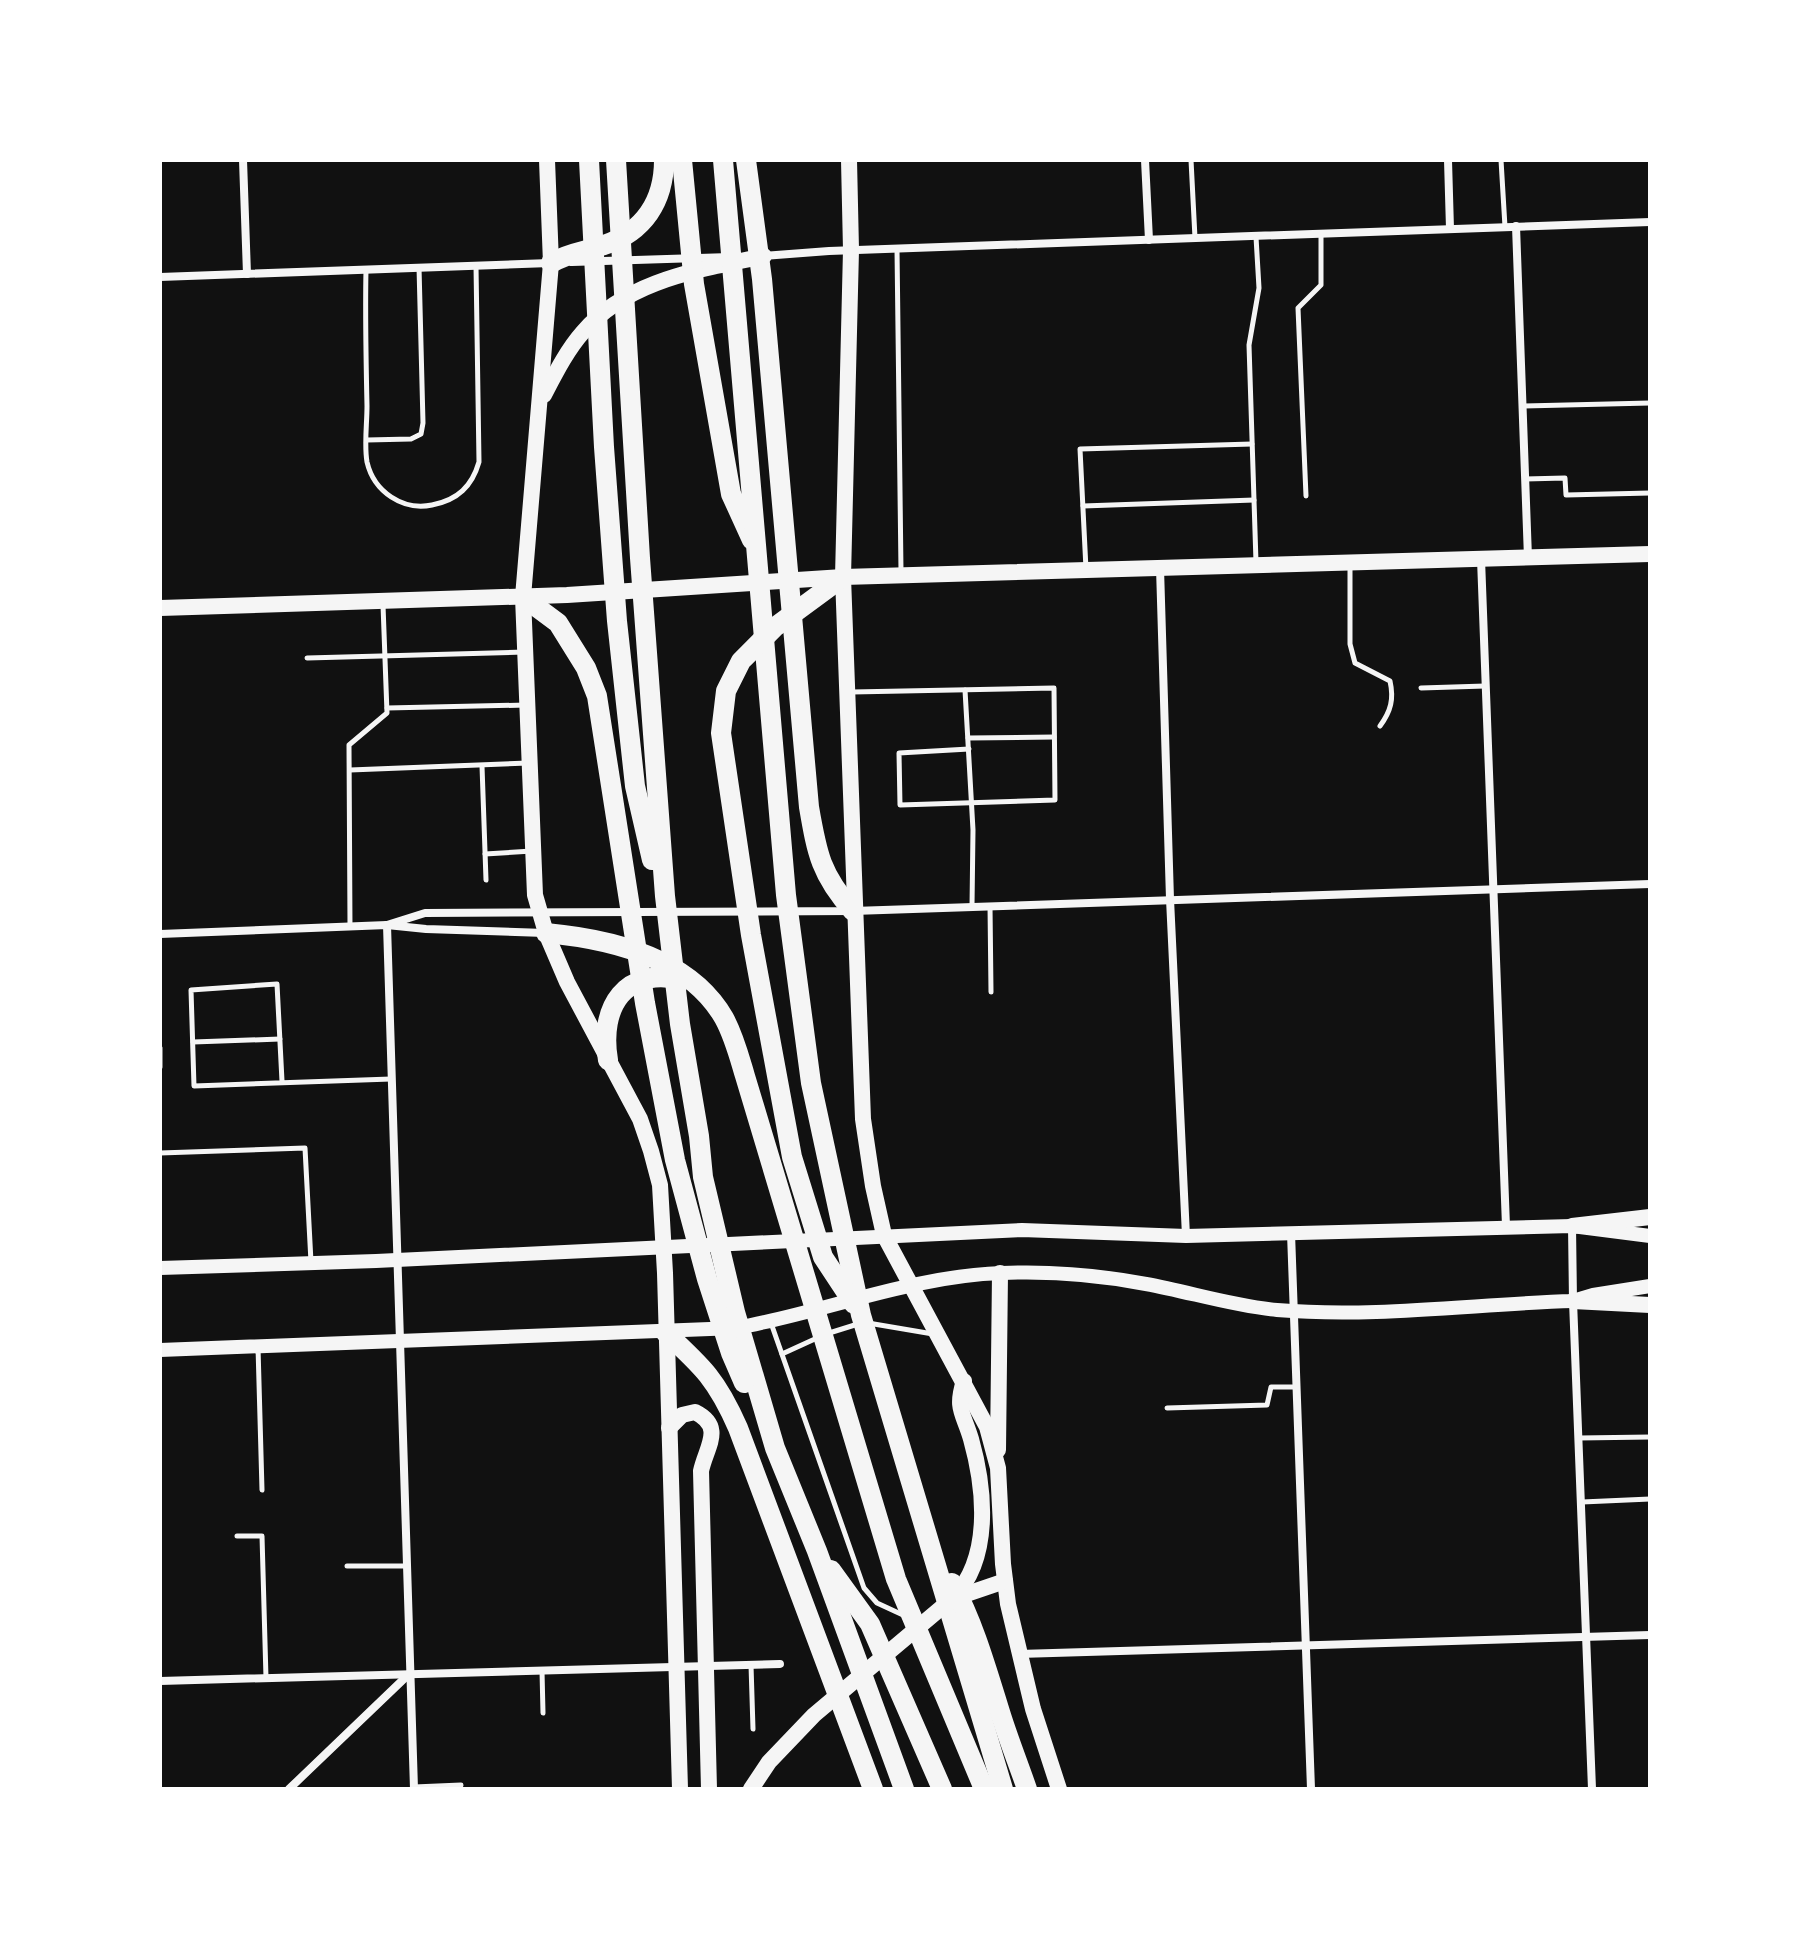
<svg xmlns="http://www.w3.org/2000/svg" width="1810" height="1949" font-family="Inter,sans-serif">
	<rect width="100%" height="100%" fill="#111"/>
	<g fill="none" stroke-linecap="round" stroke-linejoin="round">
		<g stroke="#f5f5f5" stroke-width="5">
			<polyline points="1191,160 1195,238"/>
			<polyline points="1501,160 1505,227"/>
			<polyline points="1256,237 1259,288 1249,345 1256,562"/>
			<polyline points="897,249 901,571"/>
			<path d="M366 270C365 315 366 361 367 406 367 424 364 445 367 462 374 492 403 511 432 505 458 500 472 486 479 462L476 266"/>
			<polyline points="1523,406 1650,403"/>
			<polyline points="367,440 411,439 421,434 423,423 419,267"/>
			<polyline points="1525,479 1565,478 1566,495 1650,493"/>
			<polyline points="1306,496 1298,308 1321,285 1321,234"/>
			<polyline points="1083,506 1254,500"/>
			<path d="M1350 564V644L1355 663 1390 681C1394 699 1391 711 1380 726"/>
			<polyline points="1086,569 1080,449 1252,444"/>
			<polyline points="307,658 524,652"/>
			<polyline points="1421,688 1485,686"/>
			<polyline points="965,690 973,830 972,906"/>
			<polyline points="852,692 1054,688 1055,800 900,805 899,753 969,749"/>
			<polyline points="387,708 526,705"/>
			<polyline points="968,738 1054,737"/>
			<polyline points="482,766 486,880"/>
			<polyline points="350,770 528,763"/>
			<polyline points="485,854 532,851"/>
			<polyline points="990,906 991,992"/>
			<polyline points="350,926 349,745 387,713 383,605"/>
			<polyline points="193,1042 280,1039"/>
			<polyline points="160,1048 160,1067"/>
			<polyline points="282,1081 277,984 191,990 194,1086 391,1079"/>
			<polyline points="160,1153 305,1148 311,1262"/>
			<polyline points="771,1323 864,1588 877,1603 903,1615"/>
			<polyline points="868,1323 933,1334"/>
			<polyline points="826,1334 858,1324"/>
			<polyline points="258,1347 262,1490"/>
			<polyline points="782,1354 817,1338"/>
			<polyline points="1167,1408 1267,1405 1271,1387 1296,1387"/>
			<polyline points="1579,1438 1650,1437"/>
			<polyline points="1582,1502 1650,1499"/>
			<polyline points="237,1536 262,1536 266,1678"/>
			<polyline points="347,1566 406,1566"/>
			<polyline points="751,1665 753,1729"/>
			<polyline points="542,1671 543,1713"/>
			<polyline points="414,1787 461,1785"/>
		</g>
		<g stroke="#f5f5f5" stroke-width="8">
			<polyline points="243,160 247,274"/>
			<polyline points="1145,160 1149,240"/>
			<polyline points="1448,160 1450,229"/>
			<polyline points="1516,226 1528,558"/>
			<polyline points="763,256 829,251 1650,222"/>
			<polyline points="572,262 730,257"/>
			<polyline points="160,277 550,263"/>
			<polyline points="1481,559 1506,1226"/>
			<polyline points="1160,568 1170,899 1186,1236"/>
			<polyline points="387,925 425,913 853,911 1650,884"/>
			<polyline points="387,925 414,1789"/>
			<polyline points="160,934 387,925 426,929 545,933"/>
			<polyline points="1572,1226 1573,1301 1592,1789"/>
			<polyline points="1291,1233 1311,1789"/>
			<polyline points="1019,1654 1650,1635"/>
			<polyline points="160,1681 780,1664"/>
			<polyline points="289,1789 409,1674"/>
		</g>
		<g stroke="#f5f5f5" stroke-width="14">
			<polyline points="160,1268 376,1261 1022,1230 1186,1236 1572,1226 1650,1236"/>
			<path d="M160 1350 736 1328C825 1312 911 1276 1002 1273 1050 1271 1099 1275 1146 1284 1190 1292 1233 1306 1277 1310 1376 1318 1475 1304 1573 1301L1593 1295 1650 1286"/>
		</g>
		<g stroke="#f5f5f5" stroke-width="16">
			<polyline points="547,160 551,263 523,597 535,895 546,933 567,982 640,1119 651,1151 660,1185 665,1273 680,1789"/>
			<polyline points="849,160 851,250 843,577 863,1119 873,1186 884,1235 987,1427 998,1468 1003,1564 1008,1604 1033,1709 1059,1789"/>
			<path d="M544 395C555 374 567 350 583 332 629 279 700 270 764 256"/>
			<polyline points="160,608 567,595 843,577 1650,554"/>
			<polyline points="1572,1226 1650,1217"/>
			<polyline points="1573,1301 1650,1305"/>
			<path d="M669 1428 682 1415 695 1412C725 1427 706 1447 701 1471L709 1789"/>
			<polyline points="998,1450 1000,1273"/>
			<polyline points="955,1598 1005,1581"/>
			<path d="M751 1789 769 1762 814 1715 953 1598C992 1558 985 1489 971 1439 963 1412 955 1409 964 1381"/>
		</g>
		<g stroke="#f5f5f5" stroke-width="20">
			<polyline points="589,160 604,447 617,621 635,786 652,860"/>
			<polyline points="616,160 640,558 665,896 680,1024 699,1136 703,1177 735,1312 775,1448 817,1551 904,1789"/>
			<polyline points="682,160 694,284 731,494 752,540"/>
			<polyline points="723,160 786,895 811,1083 861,1315 1003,1789"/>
			<path d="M746 160 762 279 809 807C817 854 821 875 853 911"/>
			<path d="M551 263C570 252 584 252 604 245 644 232 664 201 664 160"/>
			<polyline points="843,577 775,627 741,661 726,691 721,733 751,935 792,1157 823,1257 854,1304"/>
			<polyline points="523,597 558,623 586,668 597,696 645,1003 675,1160 707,1279 731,1353 744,1383"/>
			<path d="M546 933C611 939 689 957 724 1018 734 1036 739 1056 745 1076L896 1579 984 1789"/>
			<path d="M608 1060C599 1007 625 966 683 980"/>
			<path d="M665 1332C703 1367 717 1380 738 1428L873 1789"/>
			<polyline points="831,1570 870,1624 942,1789"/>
			<path d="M952 1583C974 1624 986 1667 1000 1712 1008 1738 1018 1763 1027 1789"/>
		</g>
	</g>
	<rect width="1810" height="1949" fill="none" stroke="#ffffff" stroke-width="324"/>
</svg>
